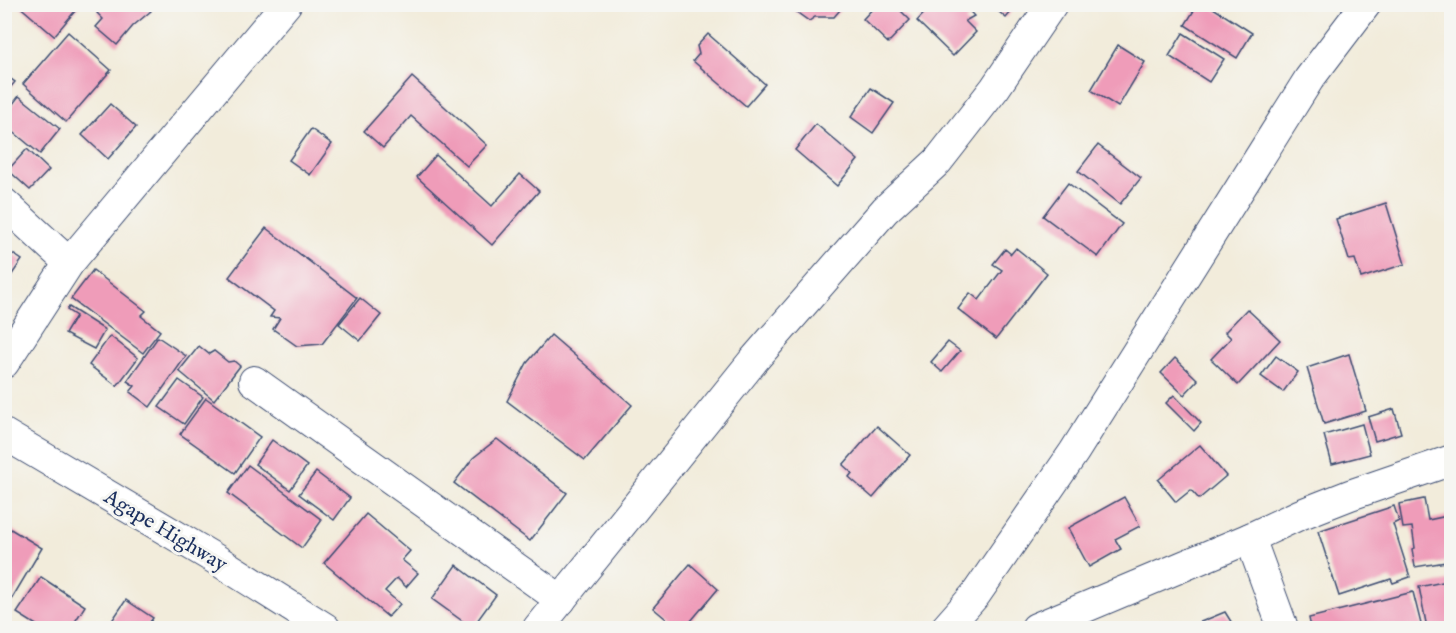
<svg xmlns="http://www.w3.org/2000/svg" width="1456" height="633" font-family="'IM FELL English',serif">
	<rect width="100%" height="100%" fill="#f6f6f2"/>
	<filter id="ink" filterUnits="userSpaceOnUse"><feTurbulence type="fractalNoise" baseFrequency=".0167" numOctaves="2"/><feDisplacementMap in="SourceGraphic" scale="12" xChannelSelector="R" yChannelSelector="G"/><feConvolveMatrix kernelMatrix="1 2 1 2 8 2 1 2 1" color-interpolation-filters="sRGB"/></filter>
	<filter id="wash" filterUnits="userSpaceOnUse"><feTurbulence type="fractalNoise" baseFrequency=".008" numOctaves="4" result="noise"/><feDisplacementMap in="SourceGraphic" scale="24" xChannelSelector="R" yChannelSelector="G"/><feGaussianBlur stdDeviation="1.35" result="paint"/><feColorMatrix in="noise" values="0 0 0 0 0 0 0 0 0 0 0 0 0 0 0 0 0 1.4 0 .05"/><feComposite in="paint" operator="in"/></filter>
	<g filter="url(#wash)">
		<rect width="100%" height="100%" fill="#f2ecdb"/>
		<g id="blocks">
			<g fill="#ef9cb9">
				<polygon points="17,4 81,4 54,36"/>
				<polygon points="104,4 145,4 151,11 133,26 117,45 96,27 103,19 97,13"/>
				<polygon points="789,4 845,4 834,17 815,17 809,21 788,6"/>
				<polygon points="877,4 894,4 910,20 888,43 863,19"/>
				<polygon points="933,4 952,4 954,7 963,4 974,16 965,21 976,32 953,56 917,21"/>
				<polygon points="990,4 1018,4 1006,18"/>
				<polygon points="1198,4 1207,4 1252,33 1237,58 1185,25"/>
				<polygon points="68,32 111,70 66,122 23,84"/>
				<polygon points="1183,33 1224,59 1209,82 1169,56"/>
				<polygon points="708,34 765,84 746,106 693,61 699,54 697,46"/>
				<polygon points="1118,45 1145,62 1118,107 1091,90"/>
				<polygon points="4,74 15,82 4,95"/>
				<polygon points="412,77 487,145 467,166 411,116 383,148 364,131"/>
				<polygon points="871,88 894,103 873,133 851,117"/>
				<polygon points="19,96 60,129 40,154 5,125 5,114"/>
				<polygon points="110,104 136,127 108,159 82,135"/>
				<polygon points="816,124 858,160 837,186 795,150"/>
				<polygon points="311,129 332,144 310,175 289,160"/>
				<polygon points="1098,145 1141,178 1120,204 1078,171"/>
				<polygon points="27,149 49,170 30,190 8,170"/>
				<polygon points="436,155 492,206 520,174 539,191 492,245 417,177"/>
				<polygon points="1068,183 1122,224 1098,257 1043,216"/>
				<polygon points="1386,203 1405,264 1361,278 1355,259 1349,260 1336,219"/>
				<polygon points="266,228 357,298 322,344 297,346 273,329 280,318 270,317 274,311 229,277"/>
				<polygon points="4,248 22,260 4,286"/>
				<polygon points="1016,248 1047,273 996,339 958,309 970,293 979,300 1002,270 993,264 1005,249 1011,254"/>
				<polygon points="93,270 146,311 141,316 160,331 143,353 71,299"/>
				<polygon points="360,298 381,315 360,341 339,324"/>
				<polygon points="69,307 105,330 94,349 65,334 76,316 67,310"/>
				<polygon points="1247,309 1280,340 1238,385 1211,359 1231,338 1225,332"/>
				<polygon points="551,335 632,405 585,460 507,401 527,363"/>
				<polygon points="110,336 138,358 117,386 89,365"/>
				<polygon points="158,337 186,356 150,407 130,392 135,386 127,381"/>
				<polygon points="948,342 960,351 942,372 931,362"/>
				<polygon points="199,346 209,354 214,351 228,362 234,361 240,366 214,400 179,371"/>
				<polygon points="1349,354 1366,411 1324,424 1307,368"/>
				<polygon points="1276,356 1298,372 1283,392 1261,376"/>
				<polygon points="1175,358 1198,380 1184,395 1161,373"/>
				<polygon points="179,380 203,397 184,424 159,407"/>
				<polygon points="1174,395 1201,423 1194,431 1166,403"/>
				<polygon points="206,398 260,437 235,473 180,434"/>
				<polygon points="1394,409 1401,433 1375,441 1368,417"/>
				<polygon points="1362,424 1370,454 1332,464 1324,435"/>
				<polygon points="877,426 910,455 873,498 849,477 852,473 843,465"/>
				<polygon points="497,439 567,493 530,541 454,483 473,458"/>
				<polygon points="272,440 307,466 290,490 255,464"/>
				<polygon points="1200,445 1226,476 1199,499 1191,490 1176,502 1158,480"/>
				<polygon points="248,465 322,520 302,548 228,493"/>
				<polygon points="316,472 350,498 334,520 299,494"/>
				<polygon points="1124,497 1140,526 1115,539 1121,549 1089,567 1068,528"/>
				<polygon points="1424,499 1428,520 1452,515 1452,561 1415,567 1412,549 1415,548 1412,527 1403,528 1399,504"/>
				<polygon points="1394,506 1399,521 1393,524 1410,577 1393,583 1391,579 1339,596 1318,531"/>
				<polygon points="366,514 410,551 402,560 418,573 406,587 397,578 385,591 400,604 388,617 324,563"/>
				<polygon points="4,525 42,548 8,605 4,603"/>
				<polygon points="690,564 718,589 685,628 677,628 653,608"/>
				<polygon points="456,565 496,595 472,628 432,599"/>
				<polygon points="41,577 85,606 71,628 41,628 17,613"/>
				<polygon points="1452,580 1452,628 1427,628 1419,587"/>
				<polygon points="1413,592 1422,628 1311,628 1309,618"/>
				<polygon points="126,600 153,618 147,626 151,628 107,628"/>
				<polygon points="1225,612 1235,628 1186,628"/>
			</g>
		</g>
	</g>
	<g filter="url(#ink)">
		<use href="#blocks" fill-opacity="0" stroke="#3b4b71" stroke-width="1.5"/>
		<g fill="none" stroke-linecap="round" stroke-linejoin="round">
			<defs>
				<g id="minor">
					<polyline points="4,203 69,263"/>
					<polyline points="4,363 69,263 286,4"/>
					<polyline points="254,381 561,600"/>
					<polyline points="4,434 217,560 325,628"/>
					<polyline points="1250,538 1283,628"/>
					<polyline points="538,628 753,361 885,210 938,161 995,88 1052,4"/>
					<polyline points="946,628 976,594 1074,452 1309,79 1366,4"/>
					<polyline points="1036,628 1250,538 1299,515 1350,495 1452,460"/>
				</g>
			</defs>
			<use href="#minor" stroke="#3b4b71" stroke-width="32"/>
			<use href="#minor" stroke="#fff" stroke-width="30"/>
		</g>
	</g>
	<g text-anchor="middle" stroke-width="6" stroke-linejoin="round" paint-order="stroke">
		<g font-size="21" fill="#1b2f5e" stroke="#f6f6f2">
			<text transform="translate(166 530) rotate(31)" y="7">Agape Highway</text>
		</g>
	</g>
	<rect width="1456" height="633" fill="none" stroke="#f6f6f2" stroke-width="24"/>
</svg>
